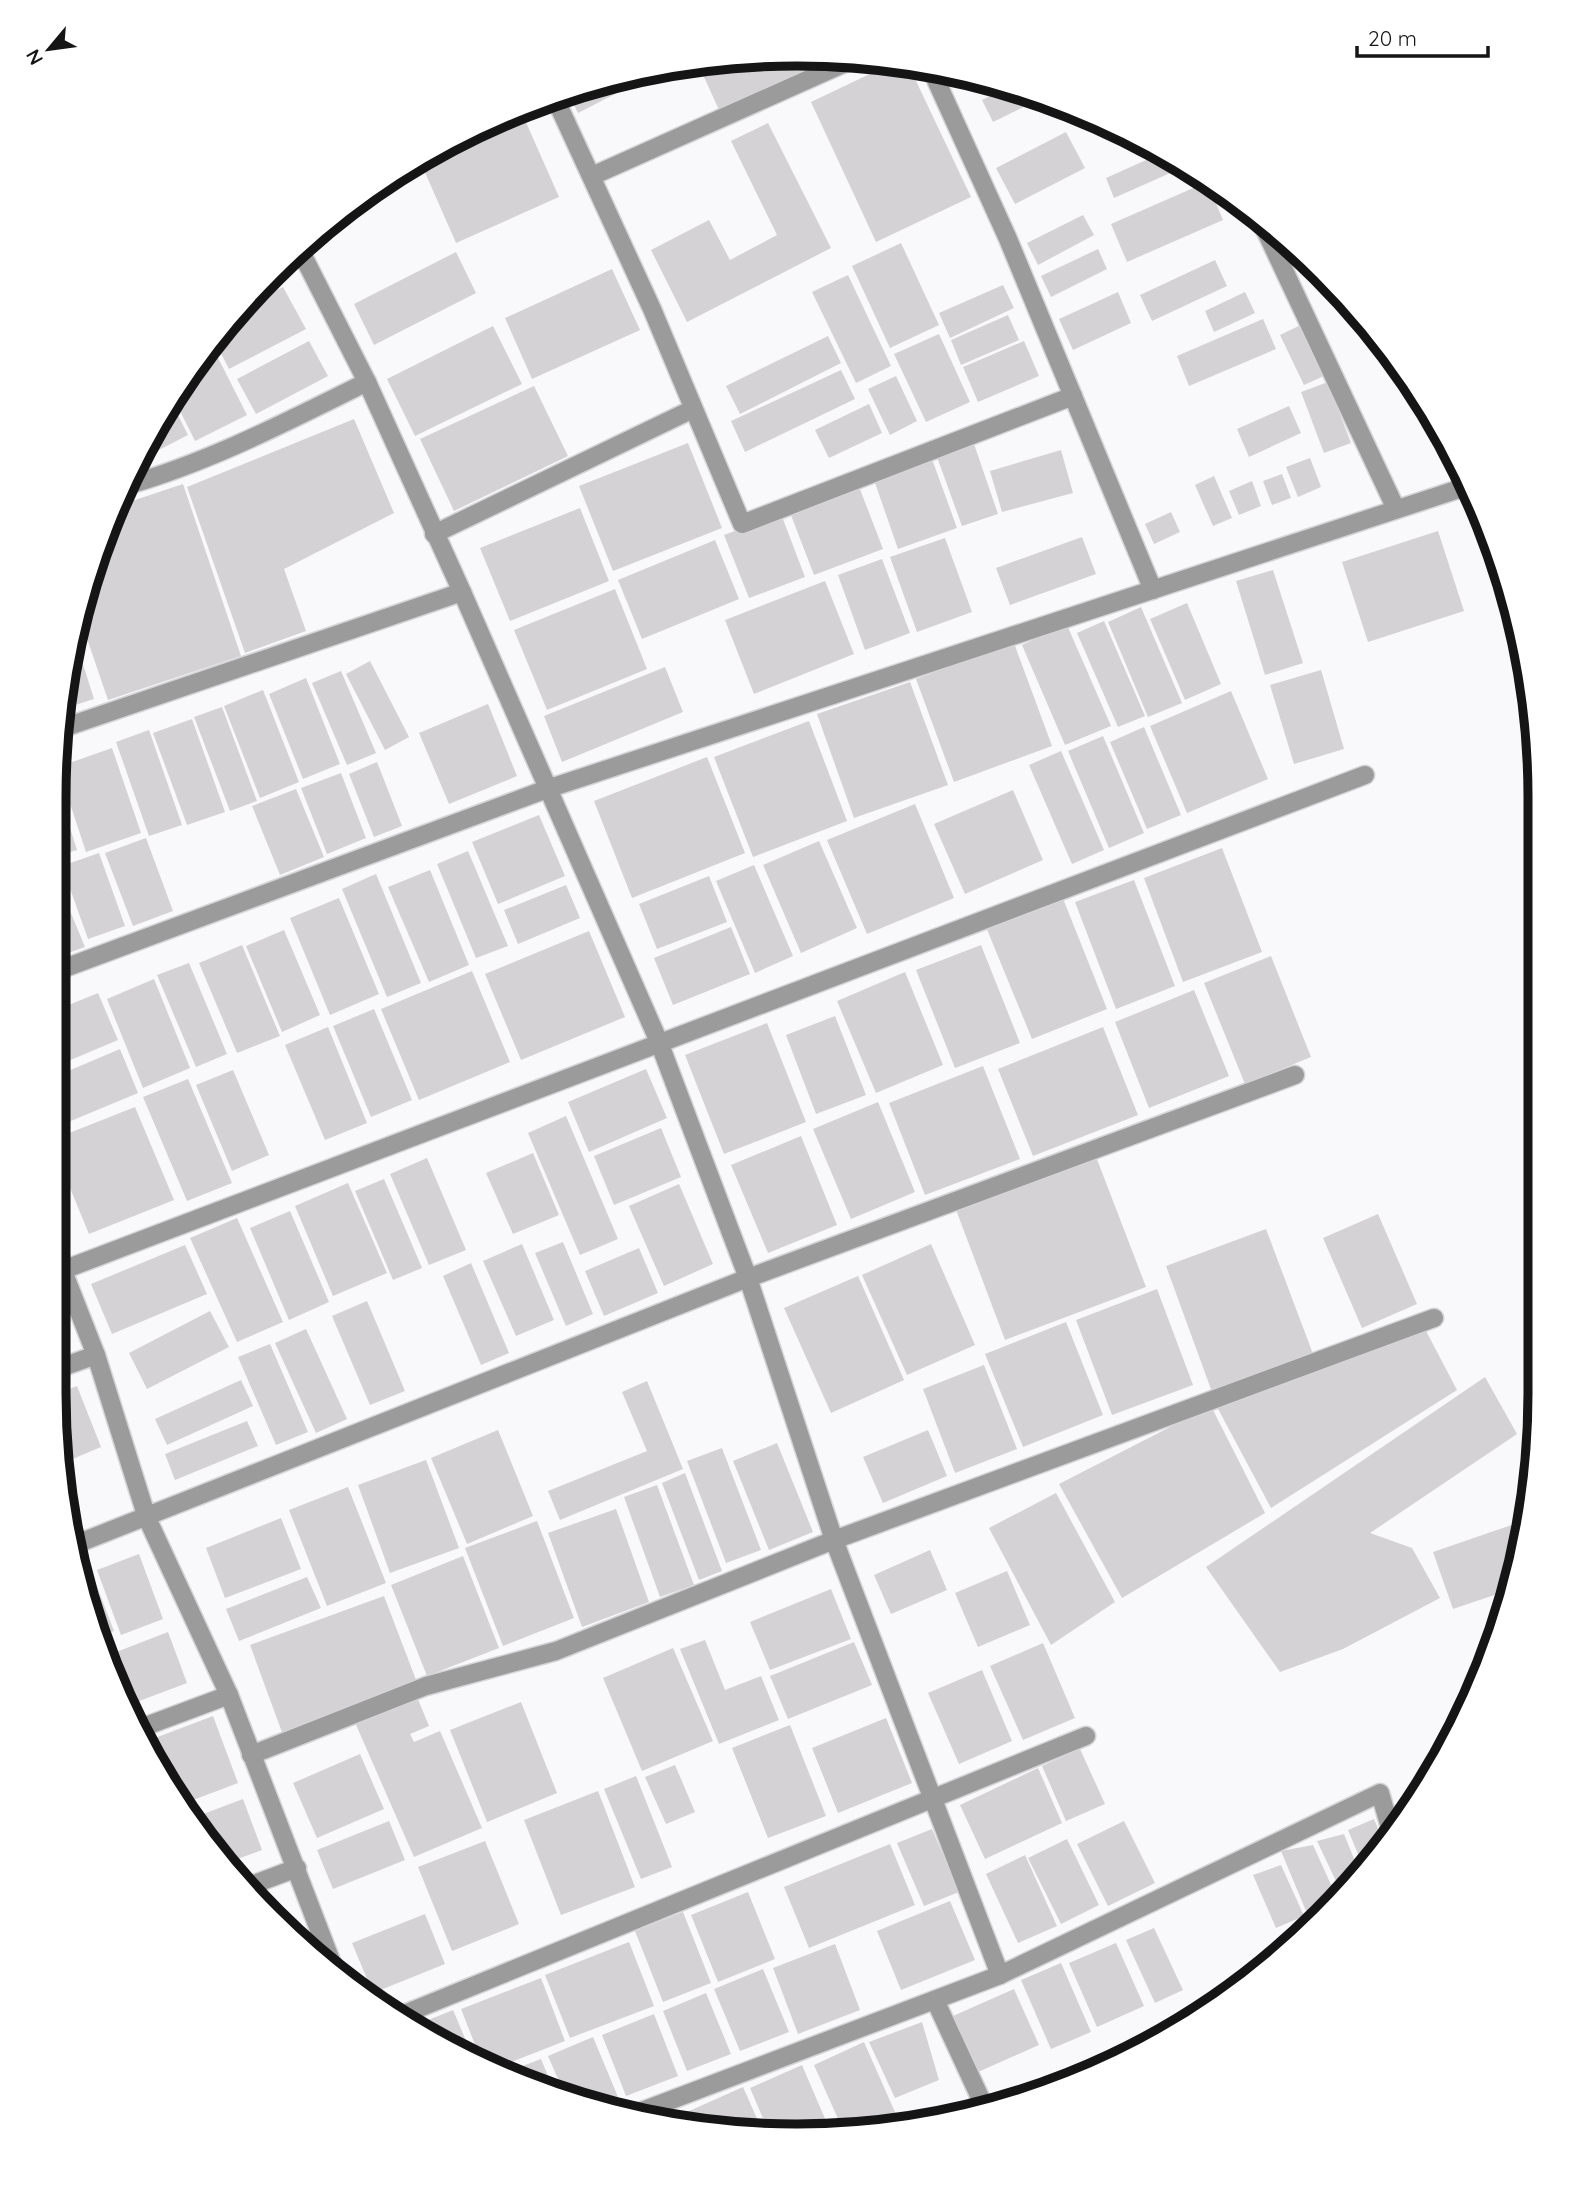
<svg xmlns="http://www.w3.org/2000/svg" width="1595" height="2191" font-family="Quicksand,sans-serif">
	<rect width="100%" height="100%" fill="#f9f8fb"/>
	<g fill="#d4d2d5">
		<polygon points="748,56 818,58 822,65 720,112 698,64"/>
		<polygon points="897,61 908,64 971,197 876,242 811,102"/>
		<polygon points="662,70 578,113 568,93 605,80"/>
		<polygon points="1008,87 1044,97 993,122 982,100"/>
		<polygon points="521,111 559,197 456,243 420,161 468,131"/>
		<polygon points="768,123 831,248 687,322 651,250 709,220 730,260 777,235 731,141"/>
		<polygon points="1066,132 1085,168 1015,204 996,168"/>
		<polygon points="1164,152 1186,166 1114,198 1106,178"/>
		<polygon points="1207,182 1223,220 1127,262 1111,224"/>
		<polygon points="1083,215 1094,235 1038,265 1027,243"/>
		<polygon points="901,243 939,325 890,348 852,266"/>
		<polygon points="1098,249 1107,269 1051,297 1041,276"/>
		<polygon points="456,252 476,293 374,345 354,304"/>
		<polygon points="1215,260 1227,286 1152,321 1140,295"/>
		<polygon points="612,269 640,330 532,379 505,318"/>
		<polygon points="273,275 277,283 254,294"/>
		<polygon points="848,275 891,366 856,383 812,292"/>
		<polygon points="1003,285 1014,308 950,338 939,313"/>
		<polygon points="283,287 306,329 229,369 214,340 235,312"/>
		<polygon points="1118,292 1131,323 1073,350 1059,319"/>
		<polygon points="1245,292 1255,313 1214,332 1205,311"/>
		<polygon points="1008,315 1019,340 961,365 951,340"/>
		<polygon points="1263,319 1276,349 1189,386 1177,356"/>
		<polygon points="1303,324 1326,375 1304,385 1280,335"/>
		<polygon points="493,326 522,384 415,436 387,379"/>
		<polygon points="939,334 970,402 926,422 894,354"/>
		<polygon points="828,336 841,363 740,414 726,386"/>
		<polygon points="309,341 328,376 256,414 237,379"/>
		<polygon points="1024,341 1039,376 978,402 963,367"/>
		<polygon points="211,344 247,415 195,441 173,397"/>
		<polygon points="841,370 855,399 745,452 731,421"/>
		<polygon points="896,376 917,421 890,435 868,389"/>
		<polygon points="1328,382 1351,443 1324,453 1301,392"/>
		<polygon points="534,386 568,456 454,511 420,439"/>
		<polygon points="171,401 188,435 155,452 150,440"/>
		<polygon points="869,404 882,433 829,458 815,430"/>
		<polygon points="1289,406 1301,433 1249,457 1237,429"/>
		<polygon points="354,419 394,513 284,569 306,631 245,653 187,487"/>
		<polygon points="688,443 722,528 613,571 579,486"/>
		<polygon points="974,444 998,514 962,526 937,457"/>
		<polygon points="1061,450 1073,493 1002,512 990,471"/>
		<polygon points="1310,458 1321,487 1298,497 1286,467"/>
		<polygon points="932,459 957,528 898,549 874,480"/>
		<polygon points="1282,474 1291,498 1272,505 1263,481"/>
		<polygon points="1214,476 1232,518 1213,526 1195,485"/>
		<polygon points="1252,481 1261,506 1239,515 1229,491"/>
		<polygon points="183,484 241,656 108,700 80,618 92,615 84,591 111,513 114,507"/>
		<polygon points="858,484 883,549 814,575 789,510"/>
		<polygon points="580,508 609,581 510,621 480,548"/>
		<polygon points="1171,512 1180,532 1154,544 1145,524"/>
		<polygon points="781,514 805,577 749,598 724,535"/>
		<polygon points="1438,531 1464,611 1368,642 1342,562"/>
		<polygon points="1082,537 1096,574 1010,605 996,568"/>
		<polygon points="945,538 972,612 917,632 890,557"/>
		<polygon points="715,540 739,599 642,639 618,580"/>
		<polygon points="882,559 910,633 865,650 838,575"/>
		<polygon points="1273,570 1303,663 1265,675 1236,581"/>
		<polygon points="825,581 854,654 754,694 725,620"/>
		<polygon points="615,589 647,669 547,710 514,630"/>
		<polygon points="1187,603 1221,684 1185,700 1150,619"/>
		<polygon points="1141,607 1182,703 1148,717 1108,622"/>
		<polygon points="1104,621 1145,716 1118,727 1077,633"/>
		<polygon points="1067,625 1111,726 1065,745 1022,645"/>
		<polygon points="75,639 94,699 66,708"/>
		<polygon points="1014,643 1052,746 954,782 916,679"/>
		<polygon points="370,661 409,737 385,750 346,674"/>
		<polygon points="665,667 683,712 562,762 544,716"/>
		<polygon points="1321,670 1344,749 1294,764 1270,685"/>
		<polygon points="341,671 376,753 347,765 312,683"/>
		<polygon points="306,678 340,764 303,779 269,694"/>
		<polygon points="910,682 948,785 854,818 817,714"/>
		<polygon points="263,690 299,782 260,798 224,706"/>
		<polygon points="1231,691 1268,779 1187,813 1150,726"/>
		<polygon points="488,704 517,776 449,804 419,733"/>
		<polygon points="222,707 257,801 230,811 194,717"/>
		<polygon points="192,719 225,812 187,825 153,733"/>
		<polygon points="809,721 847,821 753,857 714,757"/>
		<polygon points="1144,727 1181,815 1147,829 1110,742"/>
		<polygon points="149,730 182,825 149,836 116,742"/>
		<polygon points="1103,736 1144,833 1109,848 1068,751"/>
		<polygon points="112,748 141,833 86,852 58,767"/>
		<polygon points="1061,751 1104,850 1072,864 1029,765"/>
		<polygon points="707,757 745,853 632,898 594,801"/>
		<polygon points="377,762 402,826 374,837 349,774"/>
		<polygon points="341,773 366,838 327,854 301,788"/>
		<polygon points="56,784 77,850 54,857 54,797"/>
		<polygon points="296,789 324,857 280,875 252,806"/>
		<polygon points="1013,790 1043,860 965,894 934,824"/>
		<polygon points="915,804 954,898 867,934 827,840"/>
		<polygon points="539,815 565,876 498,904 472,842"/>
		<polygon points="146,838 173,911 133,926 105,853"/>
		<polygon points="819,841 857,928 801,953 763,865"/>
		<polygon points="1222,848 1262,952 1183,982 1144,878"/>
		<polygon points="468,851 508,946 476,958 437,864"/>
		<polygon points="99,853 125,926 88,939 62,866"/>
		<polygon points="754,865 793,956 755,973 716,881"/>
		<polygon points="430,870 469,965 429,982 388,887"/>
		<polygon points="54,872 85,947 54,958"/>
		<polygon points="376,874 421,983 387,997 342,889"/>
		<polygon points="709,876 727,922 657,949 639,904"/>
		<polygon points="1134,880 1175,986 1116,1009 1075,902"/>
		<polygon points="566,885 580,918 518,944 504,910"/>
		<polygon points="1062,896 1107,1009 1032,1039 986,927"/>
		<polygon points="339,898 379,994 330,1015 290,918"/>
		<polygon points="731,927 750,974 673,1005 654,958"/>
		<polygon points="284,930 320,1015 282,1032 246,946"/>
		<polygon points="589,931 625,1017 521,1060 485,974"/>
		<polygon points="242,945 280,1036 237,1053 199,963"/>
		<polygon points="981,945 1020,1043 955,1068 916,970"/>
		<polygon points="1271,956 1311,1057 1245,1084 1204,983"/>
		<polygon points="189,963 227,1054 196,1067 157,975"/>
		<polygon points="472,971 510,1062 419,1100 381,1009"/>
		<polygon points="905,972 943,1065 876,1093 837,1001"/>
		<polygon points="154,979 190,1068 143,1088 107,999"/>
		<polygon points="1194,990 1229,1076 1149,1108 1115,1022"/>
		<polygon points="98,993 118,1040 54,1067 54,1011"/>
		<polygon points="374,1009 412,1100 371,1117 333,1026"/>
		<polygon points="835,1016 866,1095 816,1114 786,1035"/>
		<polygon points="767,1023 806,1122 724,1154 685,1055"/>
		<polygon points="328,1027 367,1123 325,1140 285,1045"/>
		<polygon points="1103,1027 1138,1115 1033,1156 998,1069"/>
		<polygon points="120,1049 138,1093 54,1128 54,1077"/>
		<polygon points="983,1066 1020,1159 925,1195 889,1103"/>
		<polygon points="646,1069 667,1118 589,1152 568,1102"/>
		<polygon points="233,1070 269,1155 232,1171 196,1085"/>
		<polygon points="188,1079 232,1183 187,1201 143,1097"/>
		<polygon points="878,1102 915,1192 851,1219 813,1129"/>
		<polygon points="135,1107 174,1200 89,1234 54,1149 54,1139"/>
		<polygon points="566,1116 618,1239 580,1255 528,1133"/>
		<polygon points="661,1128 681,1177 614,1205 594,1156"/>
		<polygon points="801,1136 837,1225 768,1253 731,1165"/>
		<polygon points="533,1153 559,1215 513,1234 486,1173"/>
		<polygon points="1095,1154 1146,1287 1005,1340 955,1207"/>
		<polygon points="427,1158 466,1250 429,1265 390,1174"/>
		<polygon points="384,1179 422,1268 393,1280 355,1191"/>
		<polygon points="348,1183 387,1273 333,1296 295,1206"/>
		<polygon points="679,1184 713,1264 664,1286 629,1206"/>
		<polygon points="290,1211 329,1302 289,1320 250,1228"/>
		<polygon points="1378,1214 1417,1304 1362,1328 1323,1238"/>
		<polygon points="237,1218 283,1322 237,1342 190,1238"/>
		<polygon points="1266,1229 1313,1354 1212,1392 1166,1266"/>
		<polygon points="563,1242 593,1314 566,1326 535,1253"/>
		<polygon points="522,1244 554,1320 516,1336 483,1261"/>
		<polygon points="931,1244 975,1345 907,1375 862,1275"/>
		<polygon points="185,1245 207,1294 112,1334 91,1284"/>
		<polygon points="639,1248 658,1293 604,1316 585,1271"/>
		<polygon points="471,1263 509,1353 481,1365 443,1276"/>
		<polygon points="858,1276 904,1380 831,1413 784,1308"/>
		<polygon points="1157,1289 1193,1385 1112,1415 1076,1320"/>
		<polygon points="367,1301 405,1391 370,1405 332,1316"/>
		<polygon points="210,1311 229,1347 147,1389 129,1353"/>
		<polygon points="1066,1322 1103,1415 1023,1447 985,1354"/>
		<polygon points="306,1329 347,1419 316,1433 275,1343"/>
		<polygon points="1425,1329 1457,1390 1271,1508 1217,1407"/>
		<polygon points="270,1344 308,1432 276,1445 238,1357"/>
		<polygon points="984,1365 1017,1449 955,1473 923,1389"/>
		<polygon points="1485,1377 1517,1434 1370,1533 1412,1548 1440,1598 1343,1649 1280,1672 1206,1567"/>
		<polygon points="241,1380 253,1406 167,1445 155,1419"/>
		<polygon points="647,1381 683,1469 560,1520 548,1491 647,1451 622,1392"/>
		<polygon points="77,1386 101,1447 63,1463 54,1395"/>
		<polygon points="1211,1406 1265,1513 1122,1598 1059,1484"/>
		<polygon points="247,1421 258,1446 175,1480 165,1454"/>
		<polygon points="498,1430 533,1516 467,1544 431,1458"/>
		<polygon points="928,1430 947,1476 883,1503 863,1457"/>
		<polygon points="777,1443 813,1532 769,1550 733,1461"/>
		<polygon points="722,1448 761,1550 726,1563 687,1461"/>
		<polygon points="426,1460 459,1548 390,1573 358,1485"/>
		<polygon points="685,1473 722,1571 699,1580 662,1483"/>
		<polygon points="657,1485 694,1585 660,1597 624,1497"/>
		<polygon points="348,1487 386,1583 327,1606 289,1510"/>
		<polygon points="1056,1493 1115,1602 1051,1645 989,1528"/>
		<polygon points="616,1509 649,1602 582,1627 548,1533"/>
		<polygon points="281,1518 301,1569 225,1598 206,1548"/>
		<polygon points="1526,1520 1515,1588 1453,1609 1433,1552"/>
		<polygon points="537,1521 574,1618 503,1646 465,1548"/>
		<polygon points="930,1550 947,1590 891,1614 874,1575"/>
		<polygon points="139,1554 163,1619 121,1635 97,1570"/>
		<polygon points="463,1556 499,1648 427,1676 391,1585"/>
		<polygon points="91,1571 114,1631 97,1637 78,1576"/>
		<polygon points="1007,1571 1030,1625 978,1647 955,1593"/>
		<polygon points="307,1577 321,1608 239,1641 226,1609"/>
		<polygon points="831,1589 851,1639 770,1670 750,1622"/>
		<polygon points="384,1596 418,1685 283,1735 250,1645"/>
		<polygon points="168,1632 187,1683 126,1706 106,1656"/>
		<polygon points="705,1640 725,1690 761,1676 779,1720 719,1744 680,1649"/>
		<polygon points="854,1642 872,1685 788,1719 770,1676"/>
		<polygon points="1043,1643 1075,1718 1023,1740 990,1666"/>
		<polygon points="673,1648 713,1741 642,1771 603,1678"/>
		<polygon points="982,1670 1012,1741 959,1764 928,1693"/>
		<polygon points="415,1692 429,1726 410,1734 414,1742 440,1731 482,1828 414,1857 353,1718"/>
		<polygon points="521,1702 557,1793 487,1822 450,1730"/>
		<polygon points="213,1716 238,1783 180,1805 155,1738"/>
		<polygon points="886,1718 912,1783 838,1813 812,1748"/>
		<polygon points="790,1725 826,1816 768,1838 732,1748"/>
		<polygon points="1080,1749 1105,1804 1066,1821 1042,1766"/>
		<polygon points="360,1754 384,1809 317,1838 293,1783"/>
		<polygon points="675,1765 695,1812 666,1824 645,1777"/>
		<polygon points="1038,1768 1062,1823 985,1859 960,1805"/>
		<polygon points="636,1776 672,1867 641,1879 604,1789"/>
		<polygon points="598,1791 635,1887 561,1915 524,1820"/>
		<polygon points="243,1799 262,1850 229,1862 190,1819"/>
		<polygon points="1374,1819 1384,1843 1365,1871 1348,1830"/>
		<polygon points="389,1821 405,1860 333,1889 317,1850"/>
		<polygon points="1124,1821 1155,1883 1108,1906 1077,1844"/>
		<polygon points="932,1829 959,1892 924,1906 897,1843"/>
		<polygon points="1344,1834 1361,1876 1343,1896 1317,1841"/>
		<polygon points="1067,1839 1099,1905 1061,1924 1028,1858"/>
		<polygon points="485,1841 519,1924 452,1951 418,1867"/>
		<polygon points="890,1844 915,1905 809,1948 784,1887"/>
		<polygon points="1313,1845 1338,1900 1306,1911 1281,1851"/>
		<polygon points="1025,1855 1057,1926 1018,1943 986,1874"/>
		<polygon points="1281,1865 1304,1916 1276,1928 1253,1875"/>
		<polygon points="748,1892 775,1959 718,1982 691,1915"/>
		<polygon points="272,1897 283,1924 262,1901"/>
		<polygon points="950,1901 975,1960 901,1990 877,1931"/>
		<polygon points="683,1912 711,1983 663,2002 635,1931"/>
		<polygon points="425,1914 445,1964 373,1993 352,1943"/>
		<polygon points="1154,1928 1183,1990 1155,2003 1126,1940"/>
		<polygon points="629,1942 654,2006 570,2038 545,1975"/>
		<polygon points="1116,1943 1144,2006 1097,2027 1069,1963"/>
		<polygon points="835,1944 860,2010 798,2034 773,1968"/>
		<polygon points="1061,1963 1091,2032 1051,2049 1021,1980"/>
		<polygon points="763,1969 789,2032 740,2051 714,1989"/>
		<polygon points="541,1978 565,2041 493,2069 483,2065 461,2009"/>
		<polygon points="1014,1989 1039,2045 978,2072 953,2016"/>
		<polygon points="706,1993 731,2054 687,2071 663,2011"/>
		<polygon points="453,2010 475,2062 416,2025"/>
		<polygon points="654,2014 678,2076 626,2096 602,2035"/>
		<polygon points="922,2022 939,2080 895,2098 869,2042"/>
		<polygon points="1159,2033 1110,2064 1106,2056"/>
		<polygon points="593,2037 618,2097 594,2107 566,2097 548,2056"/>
		<polygon points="864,2042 902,2128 843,2130 814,2065"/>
		<polygon points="541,2059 555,2093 504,2073"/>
		<polygon points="802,2065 826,2121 805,2130 768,2130 750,2088"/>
		<polygon points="743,2087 762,2130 694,2129 687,2112"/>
		<polygon points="672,2110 679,2126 649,2120"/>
	</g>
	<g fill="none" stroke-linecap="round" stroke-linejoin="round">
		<defs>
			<g id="minor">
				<polyline points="931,69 1008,239 1153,590"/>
				<polyline points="555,98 652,309 742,524 1073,396"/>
				<polyline points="592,176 854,59"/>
				<polyline points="1260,219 1396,509"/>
				<polyline points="300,250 367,382 462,592 659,1042 748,1278 834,1540 1000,1975"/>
				<polyline points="1277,255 1291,242"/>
				<path d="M125 486C210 462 288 421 367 382"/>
				<polyline points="434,534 693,409"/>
				<polyline points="63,728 462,592"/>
				<polyline points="54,972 547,789 1468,486"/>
				<polyline points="54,1248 96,1355 147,1518 229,1695 335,1971"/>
				<polyline points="63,1270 1365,775"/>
				<polyline points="54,1370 96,1355"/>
				<polyline points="74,1545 748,1278 1295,1075"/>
				<polyline points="138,1729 229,1695"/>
				<polyline points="251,1755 426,1686 556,1651 834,1540 1434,1318"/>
				<polyline points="249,1886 297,1868"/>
				<polyline points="935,2000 984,2106"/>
				<polyline points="402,2015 1086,1736"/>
				<polyline points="629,2116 1000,1975 1380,1793 1391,1831"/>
			</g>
		</defs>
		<use href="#minor" stroke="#d5d4d6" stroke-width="21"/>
		<use href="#minor" stroke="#9c9b9c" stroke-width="18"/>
	</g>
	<path d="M0 0H1595V2191H0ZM797 66H797A731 731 0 0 1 1528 797V1393A731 731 0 0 1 797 2124H797A731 731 0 0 1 66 1393V797A731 731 0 0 1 797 66Z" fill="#fff" fill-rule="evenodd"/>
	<path fill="none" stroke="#151516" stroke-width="9" d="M797 66H797A731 731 0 0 1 1528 797V1393A731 731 0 0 1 797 2124H797A731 731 0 0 1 66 1393V797A731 731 0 0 1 797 66Z"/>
	<g transform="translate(49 49) rotate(241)" stroke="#ffffff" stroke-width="5" paint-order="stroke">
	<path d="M0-5L12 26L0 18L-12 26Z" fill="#151516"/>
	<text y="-10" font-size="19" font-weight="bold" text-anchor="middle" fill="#151516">N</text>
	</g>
	<path d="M1357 46v10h131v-10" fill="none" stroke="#151516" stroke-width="3.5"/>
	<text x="1368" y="46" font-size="21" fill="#151516" stroke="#ffffff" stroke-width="5" paint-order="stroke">20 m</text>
</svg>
